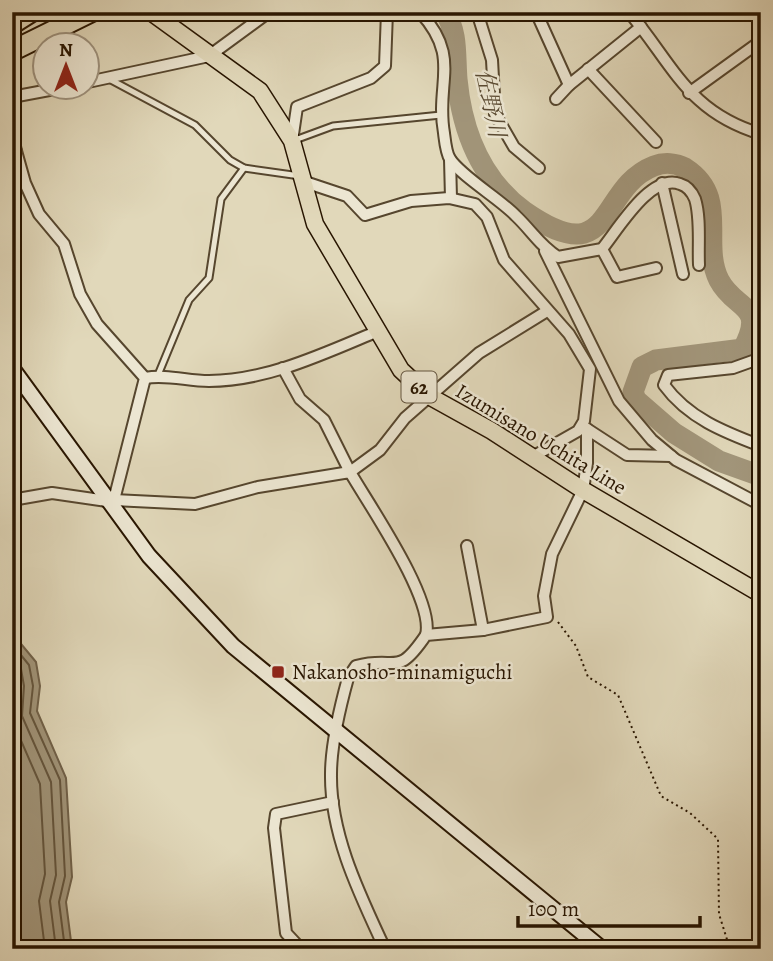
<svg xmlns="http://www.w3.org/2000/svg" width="773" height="961" font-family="Alegreya,'Noto Serif JP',serif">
	<rect width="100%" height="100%" fill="#e1d8ba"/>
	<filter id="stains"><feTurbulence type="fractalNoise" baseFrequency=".00286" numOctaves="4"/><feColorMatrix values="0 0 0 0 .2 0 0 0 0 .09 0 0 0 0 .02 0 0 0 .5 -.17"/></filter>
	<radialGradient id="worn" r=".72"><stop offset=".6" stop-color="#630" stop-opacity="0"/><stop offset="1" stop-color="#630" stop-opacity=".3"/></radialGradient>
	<polygon fill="#a2967b" stroke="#71624a" stroke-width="2" points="12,633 36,662 40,686 37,711 66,778 72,877 66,902 72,949 12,949"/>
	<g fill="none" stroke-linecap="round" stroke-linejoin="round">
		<g stroke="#65563e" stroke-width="2">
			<polyline points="12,644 29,665 33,686 30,713 60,780 65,876 59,902 65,949"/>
			<polyline points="12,658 21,669 24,686 22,716 51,782 56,875 50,901 56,949"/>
			<polyline points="12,720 40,784 45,874 39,901 45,949"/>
		</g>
		<path stroke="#a2967b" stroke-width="21" d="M445 12C458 33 455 55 457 79 462 131 481 180 525 212 615 274 597 188 654 166 664 162 676 163 685 168 730 197 700 242 719 280 735 311 767 303 743 349L656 360 642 367 633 392 636 400 674 433 719 461 761 476"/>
		<defs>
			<g id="lane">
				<polyline points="111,80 195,125 230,160 244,168 300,176"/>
				<polyline points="295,140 333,126 441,115"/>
				<polyline points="158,375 189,300 209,278 221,199 244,168"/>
			</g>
			<g id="street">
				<path d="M420 12C462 58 435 82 444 133 445 141 446 153 450 159 462 177 500 199 516 216 531 230 540 246 558 257L602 249C619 228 651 173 680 184 687 186 692 192 695 199 701 218 698 245 699 265"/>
				<polyline points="477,12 492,60 495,114 514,147 539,168"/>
				<polyline points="536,12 569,85"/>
				<path d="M629 12C674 66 688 112 761 134"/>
				<polyline points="588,69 656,142"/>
				<polyline points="88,82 209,56 269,12"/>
				<polyline points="689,93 761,41"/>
				<polyline points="12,97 60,88"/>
				<polyline points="556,99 569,85 641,27"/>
				<polyline points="12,133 16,151 13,158"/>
				<polyline points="292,141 297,107 371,78 385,66 387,12"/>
				<polyline points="16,151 25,183 39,214 64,244 80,294 97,324 145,378 114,500"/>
				<polyline points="450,159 451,198"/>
				<polyline points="305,182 347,196 365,215 411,201 449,198 475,204 487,217 504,260 569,334 590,369 584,421 578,431 534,456"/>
				<polyline points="662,183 683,274"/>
				<polyline points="602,249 617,277 656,268"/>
				<polyline points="545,251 619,401 652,440 676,460 761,505"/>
				<path d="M761 358 733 368 668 375 664 385C688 418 724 432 761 446"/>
				<polyline points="283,368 300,399 324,420 350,472 380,450 405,418 479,353 547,311"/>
				<path d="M145 378C167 374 187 381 209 381 267 381 325 353 378 331"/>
				<polyline points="584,427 627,455 671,456"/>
				<polyline points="12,500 52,493 107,501"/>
				<path d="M110 503 114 500 195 504 258 487 350 472C369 505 435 600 426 635"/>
				<polyline points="467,546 483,630"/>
				<polyline points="301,949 286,933 274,828 276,814 333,802"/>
				<path d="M385 949C360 895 330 835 331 774 331 743 340 707 348 678L356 666C398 655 396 679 426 635L483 630 547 617 544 596 552 554 583 490 587 463V429"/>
			</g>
			<polyline id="secondary" points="12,368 149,556 233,646 602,949"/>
			<polyline id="primary" points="151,12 260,91 292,141 315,224 401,370 429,396 492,431 583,490 761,594"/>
			<g id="highway">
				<polyline points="12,24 31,12"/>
				<polyline points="12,51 91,12"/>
			</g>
		</defs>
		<use href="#lane" stroke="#56462e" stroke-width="9"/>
		<use href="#street" stroke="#56462e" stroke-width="14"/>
		<use href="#secondary" stroke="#281500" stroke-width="18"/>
		<use href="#primary" stroke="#281500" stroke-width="19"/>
		<use href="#highway" stroke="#281500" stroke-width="23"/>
		<polyline stroke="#281500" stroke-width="2" stroke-dasharray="2 3.5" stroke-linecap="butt" points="558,622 576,646 588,677 618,695 661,796 690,813 718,839 719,914 730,949"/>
		<use href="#lane" stroke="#ece6d2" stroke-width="5"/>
		<use href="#street" stroke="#ece6d2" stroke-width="10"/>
		<use href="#secondary" stroke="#ece6d2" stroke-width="14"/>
		<use href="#primary" stroke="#e1d8ba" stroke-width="16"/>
		<use href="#highway" stroke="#e1d8ba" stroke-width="19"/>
	</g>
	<rect fill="#8f2418" stroke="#ece6d2" stroke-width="2.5" x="271" y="665" width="14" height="14" rx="3.5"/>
	<g text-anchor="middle" stroke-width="5" stroke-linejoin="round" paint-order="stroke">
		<rect fill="#ece6d2" stroke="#63543f" stroke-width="2" x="401.5" y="371.5" width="35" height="31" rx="5"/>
		<g font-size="19" font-weight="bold" fill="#281500">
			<text x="419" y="394">62</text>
		</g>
		<g font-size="21" fill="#281500" stroke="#ece6d2">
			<text transform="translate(541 439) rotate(31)" y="7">Izumisano Uchita Line</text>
		</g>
		<g font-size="21" fill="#281500" stroke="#ece6d2" text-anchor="start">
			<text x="292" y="679">Nakanosho-minamiguchi</text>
		</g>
		<g font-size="23" font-style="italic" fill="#594931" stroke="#ece6d2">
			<text transform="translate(491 103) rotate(78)" y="8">佐野川</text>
		</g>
	</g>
	<rect width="773" height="961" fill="none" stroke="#e1d8ba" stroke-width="42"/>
	<rect x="14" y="14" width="745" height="933" fill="none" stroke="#281500" stroke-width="3.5"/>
	<rect x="21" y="21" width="731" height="919" fill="none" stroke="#281500" stroke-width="2"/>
	<g transform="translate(66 66)"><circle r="33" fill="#ece6d2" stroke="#9e927e" stroke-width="2"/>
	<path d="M0-5L12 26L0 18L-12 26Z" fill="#8f2418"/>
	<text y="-10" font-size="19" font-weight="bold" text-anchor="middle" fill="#281500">N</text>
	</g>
	<path d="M518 916v10h182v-10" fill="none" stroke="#281500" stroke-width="3.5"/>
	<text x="528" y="916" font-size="21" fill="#281500" stroke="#ece6d2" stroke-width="5" paint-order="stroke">100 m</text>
	<rect width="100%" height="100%" filter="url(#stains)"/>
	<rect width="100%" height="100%" fill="url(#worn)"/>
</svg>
